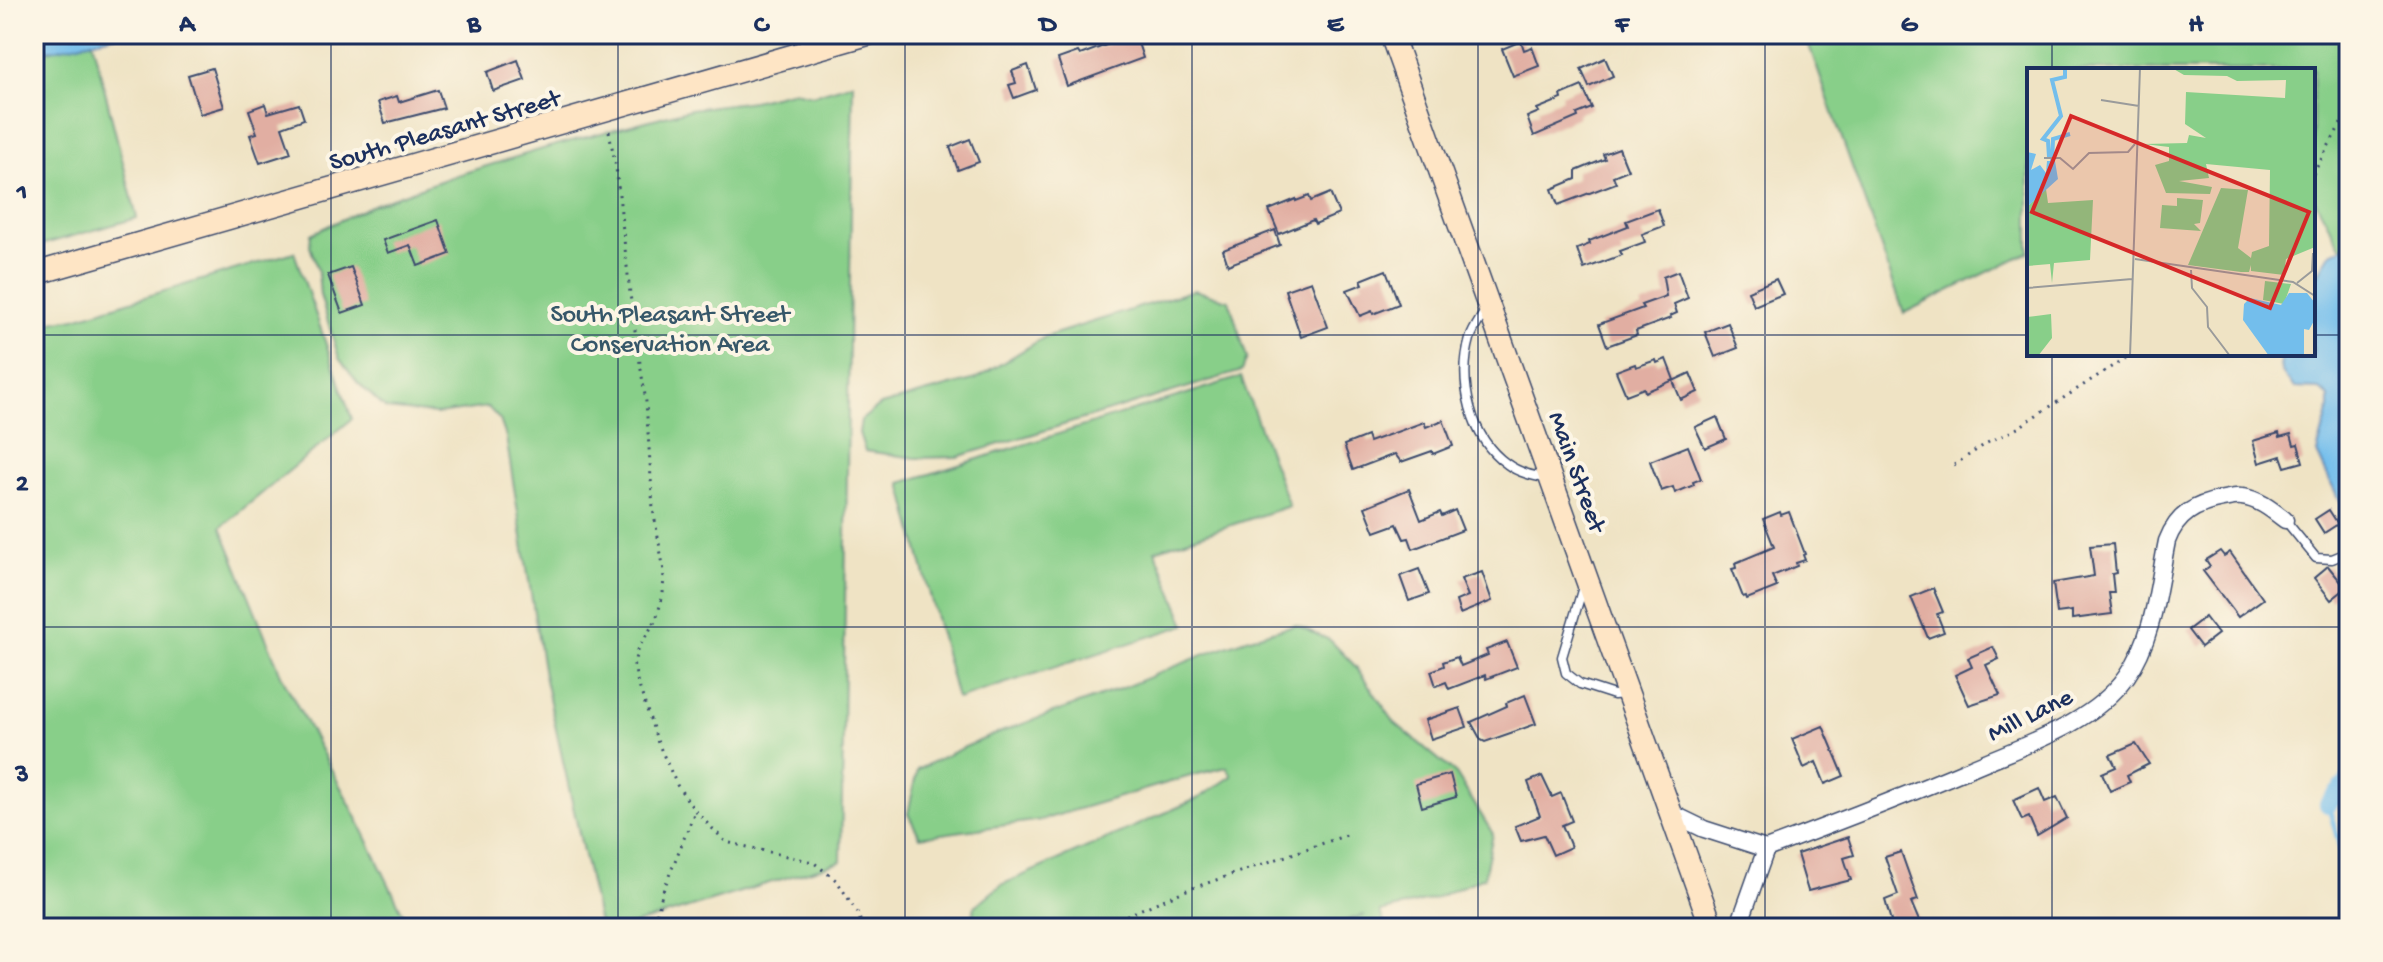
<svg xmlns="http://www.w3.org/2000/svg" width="2383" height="962" font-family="'Gochi Hand',sans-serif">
	<rect width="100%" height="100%" fill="#fcf5e5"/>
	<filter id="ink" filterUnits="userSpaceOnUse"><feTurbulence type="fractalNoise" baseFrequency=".0125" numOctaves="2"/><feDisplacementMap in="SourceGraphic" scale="16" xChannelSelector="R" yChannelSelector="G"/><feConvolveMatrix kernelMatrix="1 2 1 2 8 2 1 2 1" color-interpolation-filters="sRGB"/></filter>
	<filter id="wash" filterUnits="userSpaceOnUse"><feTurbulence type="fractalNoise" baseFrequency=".006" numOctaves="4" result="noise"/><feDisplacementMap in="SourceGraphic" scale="32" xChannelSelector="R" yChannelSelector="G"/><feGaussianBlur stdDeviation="1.8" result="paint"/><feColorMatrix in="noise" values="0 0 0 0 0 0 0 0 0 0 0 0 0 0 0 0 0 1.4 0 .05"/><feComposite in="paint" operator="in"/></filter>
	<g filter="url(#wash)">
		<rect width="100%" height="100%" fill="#efe3c4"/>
		<g fill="#88cf89" stroke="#527f74" stroke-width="2">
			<polygon points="1805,34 2349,34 2349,245 2341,248 2313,196 2313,70 2029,70 2029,252 1904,313"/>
			<polygon points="92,40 137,218 34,247 34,50 47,51"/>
			<polygon points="853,83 841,861 623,928 600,928 544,675 506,437 500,420 488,407 437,414 386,409 358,383 339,358 320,295 318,271 310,246 311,234 375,204 457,175 549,147 691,109 753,101 794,91 813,95"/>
			<polygon points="294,252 352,419 221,527 282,677 355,814 410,928 34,928 34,480 40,478 41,475 34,453 34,325 75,318"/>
			<polygon points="1194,290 1229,300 1247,358 1242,371 957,457 916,458 865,451 859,433 861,420 881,405 976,379 1045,337"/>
			<polygon points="1241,377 1289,506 1155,550 1186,625 957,699 901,483"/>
			<path d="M1296 625 1330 640 1356 667 1395 723 1456 774 1493 834 1484 877 1433 899 1380 912 1386 928H1328L1365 915 1319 928H970L975 906 1001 885 1199 798 1232 776 1227 767 1194 775 1041 820 920 837 908 814 917 770C981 736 1049 715 1117 690 1176 667 1234 639 1296 625Z"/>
		</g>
		<g fill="#73beec" stroke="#4776a5" stroke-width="2">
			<polygon points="34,34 120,34 58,49 34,50"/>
			<path d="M2349 245V506L2338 499 2317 453 2329 408V397L2320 389 2295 388C2284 376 2275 370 2284 354H2313V283L2330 253Z"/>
		</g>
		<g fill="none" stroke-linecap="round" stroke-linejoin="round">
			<polyline stroke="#73beec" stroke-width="5" points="2328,804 2341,851 2349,861"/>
			<polyline stroke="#73beec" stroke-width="18" points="2328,804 2349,781"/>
		</g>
		<g id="blocks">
			<g fill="#e1aea2">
				<polygon points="1135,34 1143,58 1067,86 1058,59 1078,52 1080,55"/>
				<polygon points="1521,41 1524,50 1532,47 1539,66 1513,76 1502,49"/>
				<polygon points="1605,58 1613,76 1589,87 1581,69"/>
				<polygon points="518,60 525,80 493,91 487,72"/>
				<polygon points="1028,65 1036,90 1014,98 1009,85 1016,83 1012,71"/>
				<polygon points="212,68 224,107 200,114 188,75"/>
				<polygon points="1582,86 1592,108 1577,114 1578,117 1534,136 1527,117 1539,112 1537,109 1562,99 1561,95"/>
				<polygon points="438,90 444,108 385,123 378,102 397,96 399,102"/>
				<polygon points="265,104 268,113 299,104 304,119 282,127 291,153 260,163 250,135 257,133 249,110"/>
				<polygon points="970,139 979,162 958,170 950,147"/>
				<polygon points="1619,148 1628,170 1613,176 1616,183 1558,205 1552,189 1576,179 1576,171 1605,159 1603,154"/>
				<polygon points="1330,193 1339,214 1315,224 1313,220 1279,234 1269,210 1296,199 1296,201 1309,196 1311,201"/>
				<polygon points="1658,209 1664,226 1642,234 1645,242 1620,251 1622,255 1584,269 1577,249 1590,244 1589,241 1628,226 1626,221"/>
				<polygon points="438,220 450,254 418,266 410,245 388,253 383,240"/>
				<polygon points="1275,230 1280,245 1228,265 1223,250"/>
				<polygon points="351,267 365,305 342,313 328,275"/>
				<polygon points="1386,270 1399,304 1373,314 1372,311 1360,316 1347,290 1363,284 1361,280"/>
				<polygon points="1678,271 1688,298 1674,304 1677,313 1670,316 1671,318 1636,331 1637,335 1607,346 1599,324 1643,308 1641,305 1666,296 1663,277"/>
				<polygon points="1776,279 1783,294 1754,306 1748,291"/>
				<polygon points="1311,281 1328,327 1301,337 1285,290"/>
				<polygon points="1728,323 1738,348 1715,357 1705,332"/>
				<polygon points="1666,359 1674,380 1645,392 1644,388 1626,395 1616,371 1635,364 1636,367 1656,360 1657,363"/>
				<polygon points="1690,373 1698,392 1681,400 1673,381"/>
				<polygon points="1717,417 1726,439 1705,448 1695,427"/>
				<polygon points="1443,420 1453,446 1433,454 1432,451 1401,462 1395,454 1353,470 1344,445 1367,436 1369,442 1424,422 1426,427"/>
				<polygon points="2279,433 2280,437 2291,434 2294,445 2298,444 2303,462 2285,467 2281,456 2259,463 2253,441"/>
				<polygon points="1688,446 1701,479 1693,482 1694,485 1675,493 1673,487 1661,491 1650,461"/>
				<polygon points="1409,489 1421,520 1440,512 1442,516 1455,510 1463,530 1413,549 1409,538 1404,539 1397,524 1375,532 1365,507"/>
				<polygon points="2329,510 2338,524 2324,533 2315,519"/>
				<polygon points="1780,512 1781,515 1789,512 1805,554 1803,555 1805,560 1796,563 1797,566 1772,576 1777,587 1747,599 1746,596 1743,597 1732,569 1736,568 1735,563 1774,547 1763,519"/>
				<polygon points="2113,544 2116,573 2112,574 2114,593 2109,593 2112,614 2072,619 2072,611 2057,613 2053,583 2094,576 2090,546"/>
				<polygon points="2220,551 2224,556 2230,552 2263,599 2238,617 2203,571 2210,566 2206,560"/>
				<polygon points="2328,566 2346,588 2331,600 2314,578"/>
				<polygon points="1419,569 1429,594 1409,601 1400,576"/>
				<polygon points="1482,572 1492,601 1460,614 1456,601 1468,596 1461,579"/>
				<polygon points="1933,588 1943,612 1937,614 1944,632 1928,638 1911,597"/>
				<polygon points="2205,617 2218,634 2201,647 2188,630"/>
				<polygon points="1507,642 1517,667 1486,679 1485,675 1449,689 1446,682 1436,686 1431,671 1444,666 1443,662 1457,657 1461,666 1488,655 1486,650"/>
				<polygon points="1993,647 1999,659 1986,665 2000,695 1969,705 1955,675 1972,667 1968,658"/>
				<polygon points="1525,695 1536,724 1485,742 1481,740 1471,722 1507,706 1506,703"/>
				<polygon points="1460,708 1467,727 1431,739 1425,720"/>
				<polygon points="1823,726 1844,776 1825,784 1816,762 1804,768 1792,739"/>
				<polygon points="2136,744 2149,764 2127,775 2130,782 2110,791 2102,773 2116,767 2110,755"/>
				<polygon points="1450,774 1456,797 1422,807 1416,784"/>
				<polygon points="1542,776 1552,797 1561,793 1572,821 1562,825 1571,847 1553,855 1544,835 1521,841 1515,826 1540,816 1528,782"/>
				<polygon points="2039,788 2045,802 2057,797 2067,818 2037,836 2029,817 2022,820 2013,800"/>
				<polygon points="1848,837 1854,855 1844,858 1851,880 1808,891 1797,854"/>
				<polygon points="1901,852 1918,900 1911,902 1922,928 1893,928 1885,900 1898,895 1885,857"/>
			</g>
		</g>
	</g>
	<g filter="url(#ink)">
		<use href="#blocks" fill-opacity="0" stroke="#3b4a6d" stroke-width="2"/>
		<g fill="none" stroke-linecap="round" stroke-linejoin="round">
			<defs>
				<g id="lane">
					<path d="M1485 311C1480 320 1473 329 1470 339 1458 381 1470 438 1507 464 1519 473 1534 476 1548 479"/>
					<polyline points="2285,520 2316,558 2332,559 2349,552"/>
					<polyline points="1583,587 1562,657 1566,673 1580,684 1614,695 1625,694"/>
				</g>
				<g id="street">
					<polyline points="806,34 811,50"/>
					<polyline points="1671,813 1704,829 1766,849"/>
					<path d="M1738 928 1766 849C1835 823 1903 797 1971 768 2024 745 2092 725 2127 676 2154 638 2158 585 2167 541 2177 514 2196 504 2223 499 2229 498 2236 496 2242 497 2259 499 2272 510 2285 520"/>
				</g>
				<g id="secondary">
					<polyline points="1391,34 1712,928"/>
					<polyline points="34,274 868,34"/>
				</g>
			</defs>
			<use href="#lane" stroke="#3b4a6d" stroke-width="11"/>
			<use href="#street" stroke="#3b4a6d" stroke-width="19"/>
			<use href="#secondary" stroke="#3b4a6d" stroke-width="25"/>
			<g stroke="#3b4a6d" stroke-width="3" stroke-dasharray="2 6" stroke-linecap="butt">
				<polyline points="609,131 616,168 632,311 646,402 653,509 664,571 663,595 656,620 637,650 634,665 637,680 658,743 677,785 695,811 726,842 813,862 837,881 857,912 863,928"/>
				<polyline points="2313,174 2349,109"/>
				<polyline points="1954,465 1987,443 2016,429 2131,354"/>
				<polyline points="650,928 654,923 663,891 695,811"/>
				<polyline points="1097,928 1184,891 1347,835"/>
			</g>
			<use href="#lane" stroke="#fff" stroke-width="8"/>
			<use href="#street" stroke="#fff" stroke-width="16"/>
			<use href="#secondary" stroke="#fee5c5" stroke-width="22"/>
		</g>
	</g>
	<path fill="none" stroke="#1b2f5e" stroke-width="2" stroke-opacity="0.55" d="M331 34V928M618 34V928M905 34V928M1192 34V928M1478 34V928M1765 34V928M2052 34V70M34 335H2029M2313 335H2349M2052 354V928M34 627H2349"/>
	<g text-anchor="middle" stroke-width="8" stroke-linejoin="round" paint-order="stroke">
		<g font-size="26" fill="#1b2f5e" stroke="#fcf5e5">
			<text transform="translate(444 128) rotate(-16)" y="9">South Pleasant Street</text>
			<text transform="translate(1579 471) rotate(70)" y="9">Main Street</text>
			<text transform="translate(2029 713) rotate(-26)" y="9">Mill Lane</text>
		</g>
		<g font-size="26" fill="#365769" stroke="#fcf5e5">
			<text x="670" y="321">South Pleasant Street<tspan x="670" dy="30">Conservation Area</tspan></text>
		</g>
	</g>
	<g transform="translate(2027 68)">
		<rect width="288" height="288" fill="#efe3c4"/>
		<path d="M145 0H288V179L259 191 257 207 224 203V197L222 204H214L161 197 194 120 221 122 211 180 224 190 225 184 242 178 243 102 179 96 182 110 152 113 185 119 183 126 139 125 128 97 142 93V79L117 76 160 75 162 67 179 70 158 56 159 24 258 30 259 12 210 13 200 8 157 7ZM19 121 21 135 66 132 63 192 27 195 25 215 23 196 0 198V139ZM150 130 176 132 173 155 167 156 174 163 133 160 135 137 150 138ZM238 213 264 216 257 236 236 232ZM24 246 25 270 11 288H0V249Z" fill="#88cf89"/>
		<path d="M0 84 9 86 4 102 13 97 19 105 20 93H28L31 111 0 139ZM262 225H280L288 235V251L282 262 277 261V288H242L216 252 217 236 223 230 254 237Z" fill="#73beec"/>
		<path fill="none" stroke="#73beec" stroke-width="4" d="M22 89 21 73 16 71 34 48 25 12 38 9V0M25 96 26 71 43 66"/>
		<path fill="none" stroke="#9a9b9b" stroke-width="2" d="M74 32 112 38M17 90H33L46 101 62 85 101 84 108 76M108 191 266 214 288 228M164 202 165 220 180 239 181 259 203 288M270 215 285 203 286 185M0 220 105 211M103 288 113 0"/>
		<path fill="#d62828" fill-opacity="0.15" stroke="#d62828" stroke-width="4" d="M44 48 282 144 243 240 5 144Z"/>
		<rect width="288" height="288" fill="none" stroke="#1b2f5e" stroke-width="4"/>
	</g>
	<rect width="2383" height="962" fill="none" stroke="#fcf5e5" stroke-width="88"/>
	<rect x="44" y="44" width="2295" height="874" fill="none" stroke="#1b2f5e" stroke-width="3"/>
	<g font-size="26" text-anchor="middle" font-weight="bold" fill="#1b2f5e">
		<text x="187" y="31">A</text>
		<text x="474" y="31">B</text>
		<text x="761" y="31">C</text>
		<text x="1048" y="31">D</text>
		<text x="1335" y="31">E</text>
		<text x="1622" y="31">F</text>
		<text x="1909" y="31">G</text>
		<text x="2196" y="31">H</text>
		<text x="22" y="199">1</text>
		<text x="22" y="490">2</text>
		<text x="22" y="781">3</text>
	</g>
</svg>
